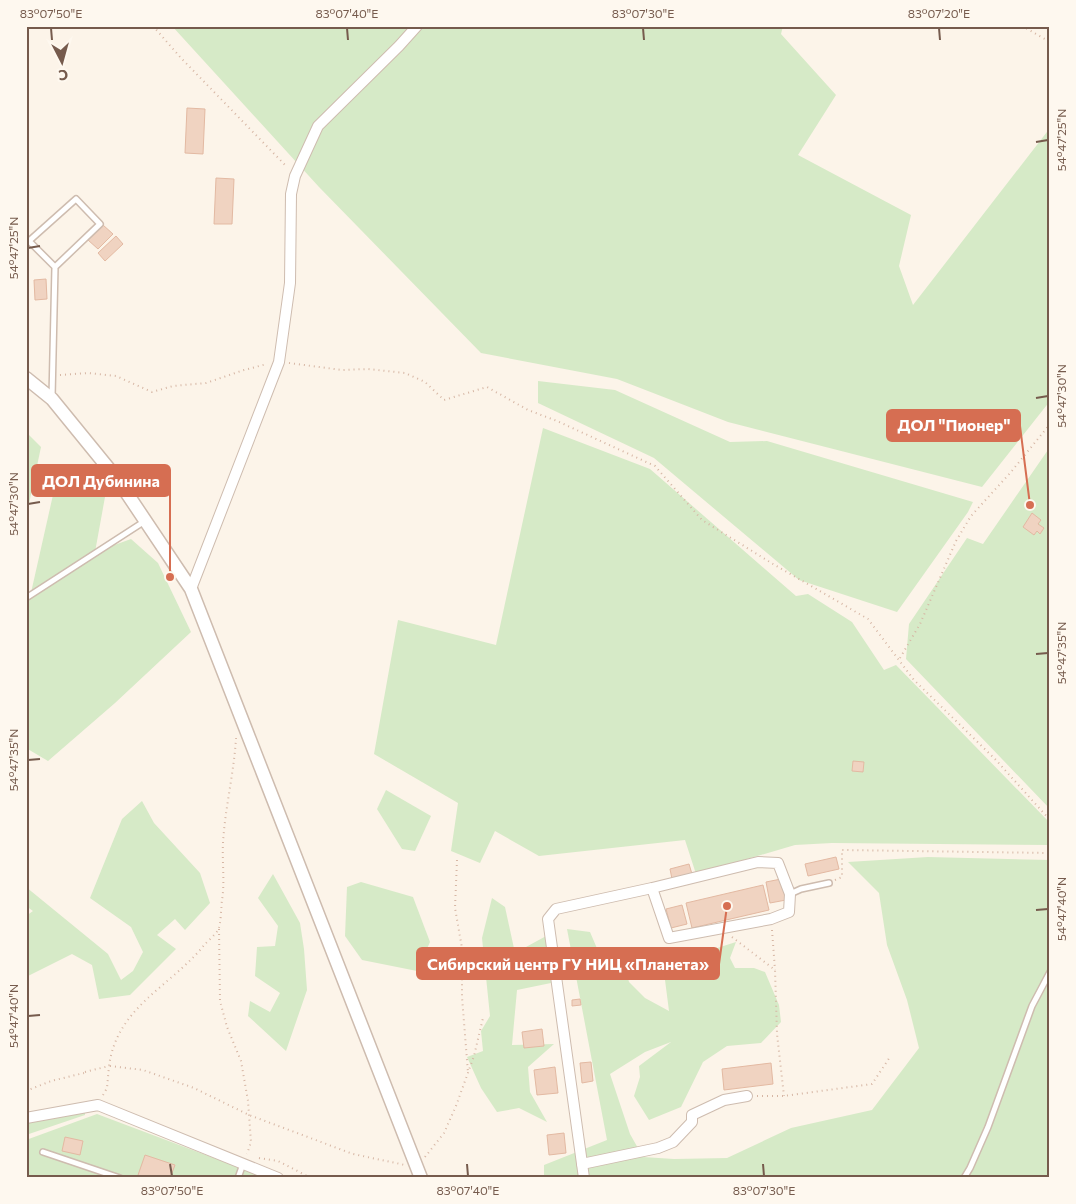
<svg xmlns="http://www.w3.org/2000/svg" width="1076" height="1204" font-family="Commissioner,sans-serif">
	<rect width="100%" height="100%" fill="#fcf4e9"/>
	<g fill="#d6eac7">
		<polygon points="172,26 783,26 781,34 836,95 798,155 911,215 899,266 913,305 1050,128 1050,401 982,487 728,422 617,379 481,353 319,187"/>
		<polygon points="538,381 615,390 730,442 767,441 973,502 968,512 897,612 799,580 654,458 538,403"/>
		<polygon points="543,428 650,469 796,596 808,594 852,622 884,670 896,665 1050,823 1050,845 832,843 795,845 696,874 685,840 539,856 495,831 480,863 451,851 458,803 374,754 398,620 496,645"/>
		<polygon points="26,432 41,447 26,518"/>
		<polygon points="1050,447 1050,809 906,659 909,624 967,538 983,544"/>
		<polygon points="55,486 105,497 95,552 131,539 158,563 191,632 115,703 48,761 26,748 26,615"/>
		<polygon points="386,790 431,816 415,851 402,849 377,809"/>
		<polygon points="142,801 154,823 200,873 210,903 185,930 175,919 157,935 176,949 130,995 99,999 92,965 72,954 26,977 26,916 33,911 26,906 26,887 108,954 121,980 133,971 143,952 131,927 90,898 122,819"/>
		<polygon points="928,857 1050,860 1050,1178 544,1178 544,1165 607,1140 567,929 590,932 599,953 621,951 629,982 645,998 669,1011 665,980 692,956 736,942 730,958 735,968 754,968 765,972 779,1005 781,1022 761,1043 727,1046 703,1062 681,1107 649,1120 634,1096 640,1077 639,1066 671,1042 645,1052 610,1074 630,1134 643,1157 674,1159 727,1158 791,1128 872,1110 919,1048 907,1000 887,945 879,893 848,862"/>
		<polygon points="273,874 300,923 304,949 307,990 286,1051 248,1016 250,1001 270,1012 280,993 255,976 257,947 275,946 278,926 258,898"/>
		<polygon points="361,882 413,897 430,942 417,971 362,960 345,936 347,887"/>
		<polygon points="492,898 505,907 515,953 548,935 551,983 517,990 512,1045 554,1044 528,1067 530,1092 547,1122 519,1108 497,1112 481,1088 467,1057 483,1051 481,1031 490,1016 482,938"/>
		<polygon points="85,1110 85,1115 26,1135 26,1123"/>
		<polygon points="97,1114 251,1172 264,1178 26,1178 26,1140"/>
	</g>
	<g fill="#f0d3c1" stroke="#e3b9a2">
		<polygon points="187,108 205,109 203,154 185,153"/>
		<polygon points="216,178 234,179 232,224 214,224"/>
		<polygon points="103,225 113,234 98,249 88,240"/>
		<polygon points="116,236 123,244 105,261 98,253"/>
		<polygon points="46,279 47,299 35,300 34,280"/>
		<polygon points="1032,513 1041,520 1038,524 1044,528 1040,534 1037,531 1034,535 1023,527"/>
		<polygon points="853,761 864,762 863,772 852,771"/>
		<polygon points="836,857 839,869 808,876 805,864"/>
		<polygon points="689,864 692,874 672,879 670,869"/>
		<polygon points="781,879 786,900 770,903 766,882"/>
		<polygon points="763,885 769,910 692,928 686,903"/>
		<polygon points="682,905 687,924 671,928 666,909"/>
		<polygon points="580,999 581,1005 572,1006 572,1000"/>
		<polygon points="542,1029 544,1046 524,1048 522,1032"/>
		<polygon points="591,1062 593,1081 582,1083 580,1063"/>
		<polygon points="771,1063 773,1084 724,1090 722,1069"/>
		<polygon points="555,1067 558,1093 537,1095 534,1070"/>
		<polygon points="564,1133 566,1153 549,1155 547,1135"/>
		<polygon points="65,1137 83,1141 80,1155 62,1151"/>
		<polygon points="145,1155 175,1165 170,1178 137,1178"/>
	</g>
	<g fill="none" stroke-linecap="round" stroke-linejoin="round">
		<defs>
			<g id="service">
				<polyline points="52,397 55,267 100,224 76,199 29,241 55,267"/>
				<polyline points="26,598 145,521"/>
				<polyline points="790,894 801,889 829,883"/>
				<polyline points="43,1152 120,1178"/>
				<polyline points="238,1178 243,1164"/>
				<polyline points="964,1178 970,1168 988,1127 1032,1006 1050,972"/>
			</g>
			<g id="minor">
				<polyline points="191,589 279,362 290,283 291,194 295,176 318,126 399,46 417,26"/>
				<polyline points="26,1118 98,1105 278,1178"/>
				<polyline points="582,1164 658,1148 673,1142 692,1122 692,1115 724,1100 747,1096"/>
				<polyline points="584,1178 548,919 556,909 652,888 758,862 778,863 790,894 789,912 771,919 669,938 652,888"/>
			</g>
			<polyline id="tertiary" points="26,378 52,399 118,480 191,589 421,1178"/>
		</defs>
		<use href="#service" stroke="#cebcaf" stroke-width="8"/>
		<use href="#minor" stroke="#cebcaf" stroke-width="12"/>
		<use href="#tertiary" stroke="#cebcaf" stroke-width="15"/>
		<g stroke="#d6b6a4" stroke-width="2" stroke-dasharray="1 4" stroke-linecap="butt">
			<polyline points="153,26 181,58 287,167"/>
			<polyline points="1022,26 1050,42"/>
			<polyline points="289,363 342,370 368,369 405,373 425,382 444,400 487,387 528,410 557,421 655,466 702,520 773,564 868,619 914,680 995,759 1050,820"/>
			<polyline points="60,375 88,373 116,376 152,392 173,386 206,383 244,370 267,364"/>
			<polyline points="900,658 920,624 956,541 971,516 1011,472 1050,424"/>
			<polyline points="457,860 455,908 462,948 462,997 468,1073"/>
			<polyline points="835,880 842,877 842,850 1050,853"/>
			<polyline points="219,929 220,1001 227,1027 241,1061 248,1101 251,1142 247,1154"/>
			<polyline points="772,930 775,970"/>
			<polyline points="732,937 775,970 777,1034 784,1096"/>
			<polyline points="110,1066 143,1070 194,1088 249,1115 353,1154 405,1165"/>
			<path d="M85 1072 109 1066C117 1006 172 986 205 944 209 940 215 935 218 930 221 925 221 907 222 900 225 882 222 862 223 843 225 808 234 773 236 738"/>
			<polyline points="26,1091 51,1081 84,1073"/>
			<polyline points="103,1095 107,1088 109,1066"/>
			<polyline points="757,1096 784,1096 872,1084 890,1057"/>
			<polyline points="425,1157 444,1133 456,1106 474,1056 483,1018"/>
			<polyline points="259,1158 278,1161 311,1178"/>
		</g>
		<use href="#service" stroke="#fff" stroke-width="5"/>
		<use href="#minor" stroke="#fff" stroke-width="10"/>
		<use href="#tertiary" stroke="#fff" stroke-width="12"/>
	</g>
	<path fill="none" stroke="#765b4d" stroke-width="2" d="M51 28 52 40M347 28 348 40M643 28 644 40M939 28 940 40M1036 142 1048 140M28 248 40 246M1036 398 1048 396M28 504 40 502M1036 654 1048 653M28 760 40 759M1036 910 1048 909M28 1016 40 1015M170 1164 172 1176M467 1164 468 1176M763 1164 764 1176"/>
	<path fill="none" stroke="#d66e52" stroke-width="2" d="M1030 505L1020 426M170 577L170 481M727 906L719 964"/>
	<g fill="#d66e52" stroke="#fef8ef" stroke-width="2">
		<circle cx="1030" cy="505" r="5"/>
		<circle cx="170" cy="577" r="5"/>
		<circle cx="727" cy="906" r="5"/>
	</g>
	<g fill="#d66e52" stroke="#d66e52" stroke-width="2">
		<rect x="887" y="410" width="133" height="31" rx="5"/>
		<rect x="32" y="465" width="138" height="31" rx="5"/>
		<rect x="417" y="948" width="302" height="31" rx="5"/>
	</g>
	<g font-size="16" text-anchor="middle" font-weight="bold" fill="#fff">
		<text x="954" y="431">ДОЛ "Пионер"</text>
		<text x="101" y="487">ДОЛ Дубинина</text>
		<text x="568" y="970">Сибирский центр ГУ НИЦ «Планета»</text>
	</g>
	<rect width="1076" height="1204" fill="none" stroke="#fef8ef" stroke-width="55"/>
	<g transform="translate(62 62) rotate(174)" stroke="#fef8ef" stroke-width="4" paint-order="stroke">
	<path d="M0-4L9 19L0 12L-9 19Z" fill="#765b4d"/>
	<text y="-8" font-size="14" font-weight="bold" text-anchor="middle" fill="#765b4d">С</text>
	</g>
	<rect x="28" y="28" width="1020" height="1148" fill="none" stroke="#765b4d" stroke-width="2"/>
	<g font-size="12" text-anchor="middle" fill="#765b4d">
		<text x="51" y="18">83°07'50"E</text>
		<text x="347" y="18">83°07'40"E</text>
		<text x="643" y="18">83°07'30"E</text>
		<text x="939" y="18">83°07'20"E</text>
		<text transform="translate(1062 140) rotate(-90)" y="4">54°47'25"N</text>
		<text transform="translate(14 248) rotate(-90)" y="4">54°47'25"N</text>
		<text transform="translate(1062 396) rotate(-90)" y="4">54°47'30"N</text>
		<text transform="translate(14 504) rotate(-90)" y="4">54°47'30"N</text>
		<text transform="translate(1062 653) rotate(-90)" y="4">54°47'35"N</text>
		<text transform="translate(14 760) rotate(-90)" y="4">54°47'35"N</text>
		<text transform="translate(1062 909) rotate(-90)" y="4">54°47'40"N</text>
		<text transform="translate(14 1016) rotate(-90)" y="4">54°47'40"N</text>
		<text x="172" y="1195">83°07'50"E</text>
		<text x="468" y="1195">83°07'40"E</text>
		<text x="764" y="1195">83°07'30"E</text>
	</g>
</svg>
